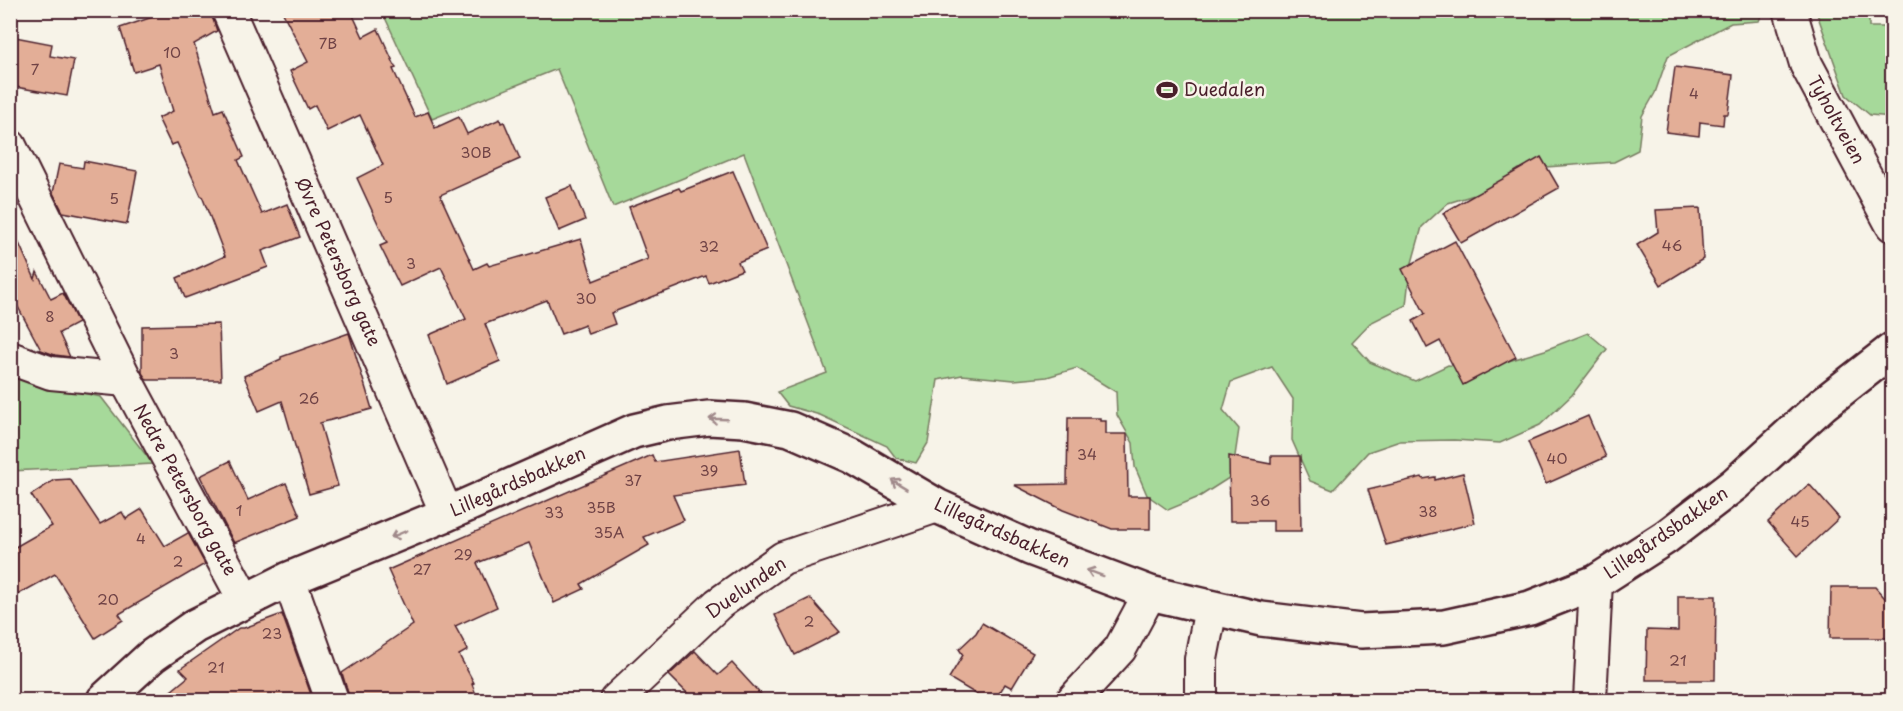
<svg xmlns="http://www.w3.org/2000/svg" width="1903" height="711" font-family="'Playpen Sans',sans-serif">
	<rect width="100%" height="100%" fill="#f7f3e8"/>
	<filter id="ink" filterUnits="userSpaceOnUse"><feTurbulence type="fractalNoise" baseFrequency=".0167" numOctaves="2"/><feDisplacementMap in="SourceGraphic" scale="12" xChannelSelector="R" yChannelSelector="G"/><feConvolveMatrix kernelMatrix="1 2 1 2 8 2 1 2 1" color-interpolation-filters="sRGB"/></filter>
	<g filter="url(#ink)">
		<g fill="#a6d99a" stroke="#787c62" stroke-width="1.5">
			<polygon points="382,11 1763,11 1759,21 1731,23 1668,56 1655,93 1642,116 1638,150 1614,162 1519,169 1484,192 1448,203 1422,227 1410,270 1406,305 1370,323 1352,342 1370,362 1415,381 1448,365 1482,369 1545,350 1588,333 1607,349 1572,395 1540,425 1500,443 1454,440 1400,441 1368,452 1333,490 1310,481 1292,440 1293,399 1272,367 1231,382 1223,410 1239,429 1232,476 1199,497 1168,510 1147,495 1135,467 1133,443 1117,415 1116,392 1077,368 1047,377 1014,380 962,375 938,380 928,443 916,463 896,458 887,446 820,415 788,406 777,392 827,373 744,153 613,207 557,69 432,119"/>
			<polygon points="1816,11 1869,11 1869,27 1892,27 1892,117 1870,115 1846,95"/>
			<polygon points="10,366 41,384 101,397 153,464 11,471"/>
		</g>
		<g fill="#e3ae97" stroke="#4a1f2b" stroke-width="1.5">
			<polygon points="173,10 210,10 217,31 194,44 215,112 223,109 244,157 238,160 262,214 287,204 300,237 262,251 268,267 185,298 177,278 225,256 202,196 201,196 177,143 171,145 158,118 173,111 159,64 134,72 120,28"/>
			<polygon points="282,11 351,11 363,37 378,29 396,68 393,69 415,117 428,112 435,128 459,117 467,134 500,119 501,123 504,122 520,159 440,195 474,269 487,263 489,266 581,239 593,281 648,259 629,207 679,188 681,191 733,171 767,250 738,262 742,270 709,283 706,276 611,313 615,324 588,334 585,325 561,334 547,300 485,324 500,361 447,384 429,335 466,319 441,267 400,286 380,246 387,243 357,178 383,165 360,115 327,131 315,105 308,109 290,71 308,62"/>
			<polygon points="10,36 52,44 50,56 74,60 67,96 10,86"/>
			<polygon points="1675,67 1733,75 1728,114 1724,114 1723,125 1700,122 1699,136 1666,132"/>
			<polygon points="1541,157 1559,188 1461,243 1443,213"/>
			<polygon points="84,161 137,171 127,224 63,212 53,193 59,164 83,168"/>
			<polygon points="572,186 585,220 559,231 545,197"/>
			<polygon points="1700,208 1703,259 1661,285 1637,245 1658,232 1656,210"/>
			<polygon points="10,223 35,279 37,272 51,299 63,293 78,323 59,333 70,357 55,355 41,350 10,292"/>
			<polygon points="1455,241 1516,357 1463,385 1440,341 1427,348 1413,321 1425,314 1402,269"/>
			<polygon points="219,324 221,380 147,380 142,373 142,326"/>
			<polygon points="349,333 372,409 320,423 338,486 309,494 282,401 259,411 244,376 281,359 281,357"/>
			<polygon points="1588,416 1606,457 1546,484 1528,442"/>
			<polygon points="1068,418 1100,418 1100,421 1106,421 1106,434 1127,434 1128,496 1150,496 1150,529 1112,529 1063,510 1014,485 1067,484"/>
			<polygon points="740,449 745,485 673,495 684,520 644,537 649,545 581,584 584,589 554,603 529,543 477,563 497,607 455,626 468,650 459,655 474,683 472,684 478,700 350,700 342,673 413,625 388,570 652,455 655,462"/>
			<polygon points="1229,456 1271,464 1271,456 1300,456 1301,531 1273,531 1273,521 1230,521"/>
			<polygon points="230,461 248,500 286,483 300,516 234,543 200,476"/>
			<polygon points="1463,473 1475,523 1386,545 1368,490 1422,477 1423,479 1435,477 1435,480"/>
			<polygon points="70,479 100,524 122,512 126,519 142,509 165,546 188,533 205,564 119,614 123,620 95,638 55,574 10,599 10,550 52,526 31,495 54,480"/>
			<polygon points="1809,484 1839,518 1798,556 1768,522"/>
			<polygon points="1831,587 1875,587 1893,607 1893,638 1830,638"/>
			<polygon points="1678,596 1716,596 1715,680 1646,680 1647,630 1678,631"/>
			<polygon points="810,598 840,632 795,655 775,615"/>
			<polygon points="282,614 313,700 160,700 188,677 180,669 239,628 244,628"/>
			<polygon points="982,623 1033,653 1012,688 1005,684 995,700 986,700 949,678 963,655 959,649 976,633"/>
			<polygon points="695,651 718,675 732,663 766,700 689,700 692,698 669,675"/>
		</g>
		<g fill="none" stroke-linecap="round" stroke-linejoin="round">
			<defs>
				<g id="minor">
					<polyline points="228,10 447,514"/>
					<polyline points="1790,10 1806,64 1892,225"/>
					<polyline points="10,146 126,380 245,601"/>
					<polyline points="10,358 51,373 126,380"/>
					<polyline points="289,579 332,700"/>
					<polyline points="616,700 718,604 783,558 937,506"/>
					<polyline points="1073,700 1120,649 1150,593"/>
					<polyline points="1201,700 1201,659 1211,608"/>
					<polyline points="1590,700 1596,582"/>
				</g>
				<polyline id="tertiary" points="104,700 152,656 195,626 289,579 447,514 634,431 668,423 709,418 744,420 790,429 852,456 937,506 1030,548 1150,593 1261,619 1361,631 1444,627 1530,608 1596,582 1666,537 1735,484 1823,404 1892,350"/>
			</defs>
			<use href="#minor" stroke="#4a1f2b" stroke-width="36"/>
			<use href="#tertiary" stroke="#4a1f2b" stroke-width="38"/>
			<use href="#minor" stroke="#f7f3e8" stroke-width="32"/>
			<use href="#tertiary" stroke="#f7f3e8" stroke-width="33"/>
		</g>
		<defs><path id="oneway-shaft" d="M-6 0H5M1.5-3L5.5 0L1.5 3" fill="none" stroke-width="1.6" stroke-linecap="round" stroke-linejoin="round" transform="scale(1.5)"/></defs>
		<g stroke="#a0898a">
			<use href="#oneway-shaft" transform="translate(718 419) rotate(-178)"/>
			<use href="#oneway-shaft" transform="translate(899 484) rotate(-149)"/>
			<use href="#oneway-shaft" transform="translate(399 534) rotate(157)"/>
			<use href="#oneway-shaft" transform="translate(1095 573) rotate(-160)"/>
		</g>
	</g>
	<defs>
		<symbol id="stadium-bare" viewBox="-9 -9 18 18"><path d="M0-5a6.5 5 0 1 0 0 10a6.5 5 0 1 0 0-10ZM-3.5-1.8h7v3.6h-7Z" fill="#4a1f2b" stroke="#f7f3e8" stroke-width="2.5" paint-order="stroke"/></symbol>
	</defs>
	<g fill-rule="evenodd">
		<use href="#stadium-bare" x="1152" y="75" width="30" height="30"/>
	</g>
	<g text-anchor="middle" stroke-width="5" stroke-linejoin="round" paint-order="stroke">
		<g font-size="15" fill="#704346">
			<text x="328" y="49">7B</text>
			<text x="172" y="58">10</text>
			<text x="35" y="75">7</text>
			<text x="1694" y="99">4</text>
			<text x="476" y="158">30B</text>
			<text x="388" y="203">5</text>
			<text x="114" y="204">5</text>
			<text x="1672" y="251">46</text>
			<text x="709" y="252">32</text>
			<text x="411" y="269">3</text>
			<text x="586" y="304">30</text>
			<text x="50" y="322">8</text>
			<text x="174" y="359">3</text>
			<text x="309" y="404">26</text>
			<text x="1087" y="460">34</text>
			<text x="1557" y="464">40</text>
			<text x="709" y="476">39</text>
			<text x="633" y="486">37</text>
			<text x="1260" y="506">36</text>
			<text x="601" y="513">35B</text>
			<text x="239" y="516">1</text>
			<text x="1428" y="517">38</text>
			<text x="554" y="518">33</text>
			<text x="1800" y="527">45</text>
			<text x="609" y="538">35A</text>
			<text x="141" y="544">4</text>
			<text x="463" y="560">29</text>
			<text x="178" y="567">2</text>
			<text x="422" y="575">27</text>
			<text x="108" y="605">20</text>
			<text x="809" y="627">2</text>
			<text x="272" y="639">23</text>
			<text x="1678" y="666">21</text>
			<text x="216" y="673">21</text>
		</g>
		<g font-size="18" fill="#4a1f2b" stroke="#f7f3e8" text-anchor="start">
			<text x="1184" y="96">Duedalen</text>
		</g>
		<g font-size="18" fill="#4a1f2b" stroke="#f7f3e8">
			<text transform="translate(1836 120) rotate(61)" y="6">Tyholtveien</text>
			<text transform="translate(338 262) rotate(66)" y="6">Øvre Petersborg gate</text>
			<text transform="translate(518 482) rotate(-24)" y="6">Lillegårdsbakken</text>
			<text transform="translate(185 490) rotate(61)" y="6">Nedre Petersborg gate</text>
			<text transform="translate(1002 533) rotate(24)" y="6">Lillegårdsbakken</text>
			<text transform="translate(1666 533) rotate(-35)" y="6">Lillegårdsbakken</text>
			<text transform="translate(746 588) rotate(-35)" y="6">Duelunden</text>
		</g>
	</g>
	<rect width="1903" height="711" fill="none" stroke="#f7f3e8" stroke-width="36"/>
	<rect x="18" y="18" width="1867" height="675" fill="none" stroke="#4a1f2b" stroke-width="2" filter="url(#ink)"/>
</svg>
